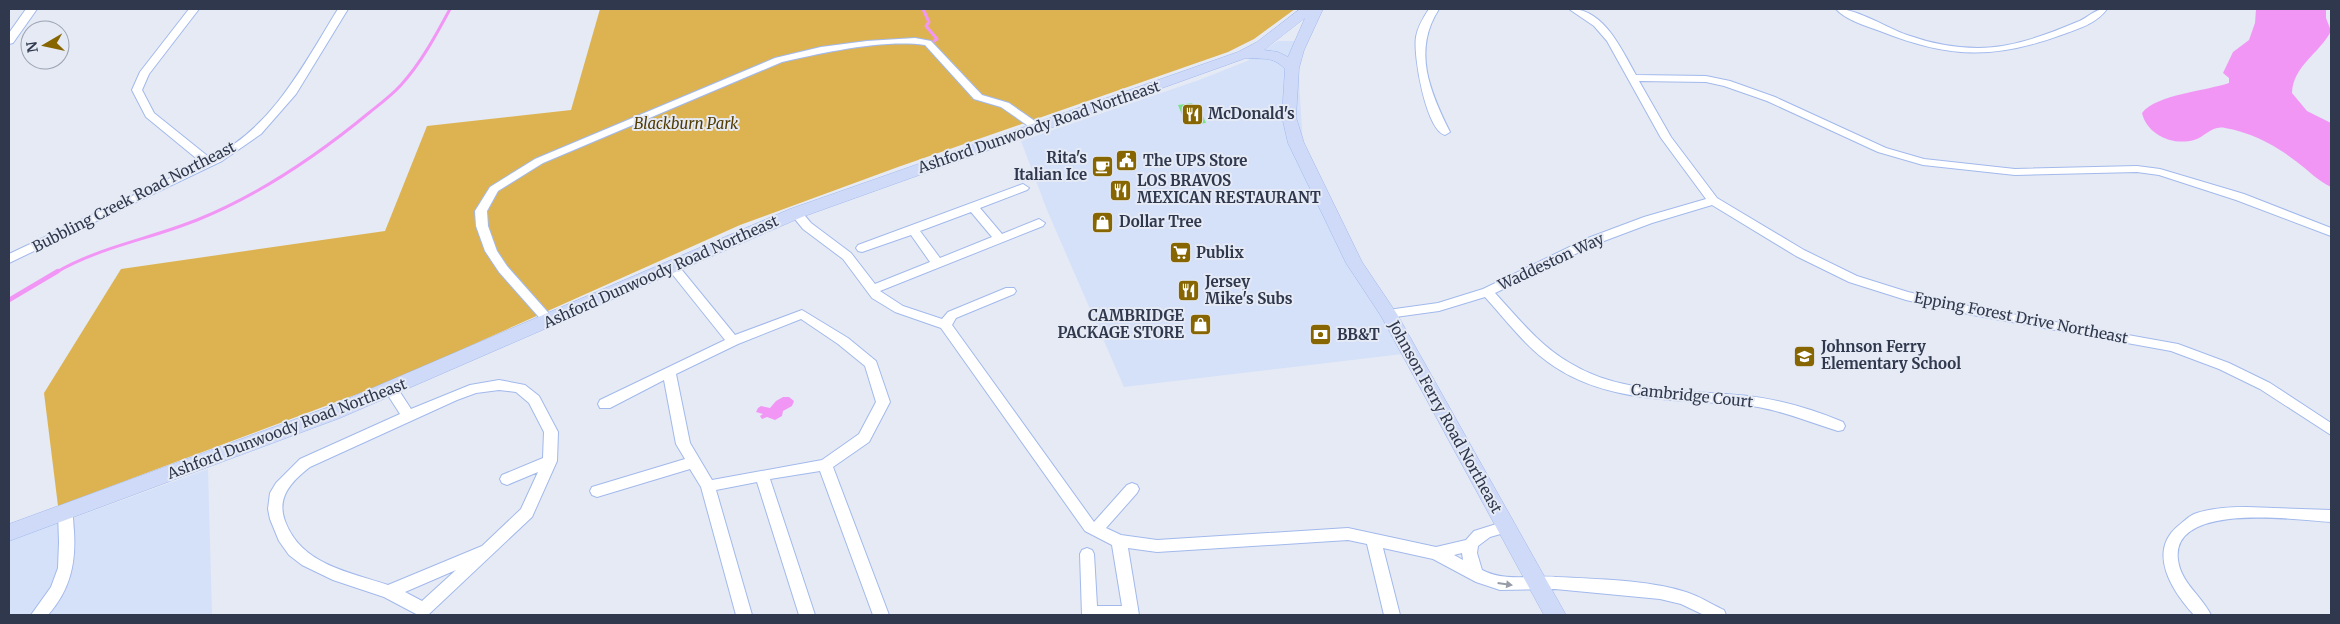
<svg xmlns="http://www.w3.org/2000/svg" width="2340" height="624" font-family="Merriweather,serif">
	<rect width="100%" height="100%" fill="#e5eaf5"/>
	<g fill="#d5e1f9">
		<polygon points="1278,41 1303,41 1298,64 1303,146 1347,243 1411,353 1124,387 1047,210 1021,141 1199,80 1247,61"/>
		<polygon points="208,469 212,615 9,615 9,538 47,524 65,521"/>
	</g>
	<polygon fill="#ddb351" points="600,9 1295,9 1254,39 1228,52 898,167 740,225 387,383 58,506 44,393 121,269 385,231 427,126 571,110"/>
	<g fill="#f296f6">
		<path d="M2256 9H2326V18L2331 31C2319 54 2293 66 2292 93L2307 111 2331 123V187C2318 181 2309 171 2297 162 2275 145 2253 133 2225 128 2212 125 2205 137 2194 140 2173 146 2147 135 2142 113 2157 94 2206 91 2229 83V78L2223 73 2233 52 2249 40 2255 23Z"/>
		<polygon points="783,397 789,397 794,401 792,406 783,411 782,416 775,420 767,417 762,419 760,416 763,414 756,412 758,408 761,406 770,408 776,401"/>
	</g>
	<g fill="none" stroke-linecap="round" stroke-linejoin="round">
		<g stroke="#f296f6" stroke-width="3">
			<polyline points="923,9 929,22 926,26 937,39 934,41"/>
			<path d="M55 273C99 247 150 239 197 220 259 195 318 155 370 112 380 104 392 95 401 85 421 63 436 35 450 9"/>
		</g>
		<polyline stroke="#f296f6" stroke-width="4.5" points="9,300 58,271"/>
	</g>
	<polygon fill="#7be284" points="1192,103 1194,106 1198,105 1206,123 1188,125 1185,122 1178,105"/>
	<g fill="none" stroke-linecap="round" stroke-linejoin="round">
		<defs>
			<g id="minor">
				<path d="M189 9H199L149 74 142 90 154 113 210 158C272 129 304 64 338 9H348L296 94 261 134 222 161 9 263V254L202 163 146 117 132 90 140 72Z"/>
				<path d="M1429 9H1439C1412 50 1430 92 1450 132L1445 135C1426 130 1413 55 1416 37 1418 26 1423 18 1429 9Z"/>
				<path d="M1569 9C1603 7 1622 50 1636 75L1706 76 1730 81 1775 97 1886 148 1924 159 2015 169 2137 166 2160 169 2244 194 2331 228V236L2236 200 2159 175 2137 172 2015 175 1923 165 1878 152 1767 101 1724 86 1706 82 1639 81 1671 137 1717 198 1804 250 1857 276 1908 292 1973 307 2178 344 2229 363 2270 383 2331 423V435L2260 389 2219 369 2171 351 1973 315 1906 300 1849 282 1796 256 1712 205 1652 223 1596 244 1495 293C1519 319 1539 345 1570 363 1624 396 1687 389 1748 396 1781 400 1812 409 1843 422L1845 426 1843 430 1838 431C1811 423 1786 412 1758 407 1689 397 1616 407 1555 367 1526 348 1508 322 1485 297L1439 311 1388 318 1384 317 1382 314 1384 311 1388 310 1438 303 1483 289 1588 238 1644 217 1706 199 1661 138 1607 41 1594 26Z"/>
				<path d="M1836 9C1856 8 1887 28 1907 35 1930 43 1954 48 1978 48 2012 48 2046 35 2077 22 2088 18 2095 8 2107 9 2096 24 2078 29 2061 35 1993 60 1948 58 1880 31 1866 26 1846 20 1836 9Z"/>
				<path d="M915 38 931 41 982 95 1009 103 1042 126V130H1034L1001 107 974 99 925 45C884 39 822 53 782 62L543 163 498 191 487 211 488 226 497 251 507 266 553 318 555 321 553 324H545L499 272 485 251 476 226 475 211 490 187 535 159 775 58 821 47 867 41Z"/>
				<path d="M1023 184 1029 188 1027 190 980 208 1002 234 1039 219 1045 223 1043 226 880 291 903 306 942 319 948 312 1006 288H1014L1016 291 1014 294 956 318 952 325 1094 522 1127 485 1132 483 1137 485 1139 489 1137 493 1106 528 1121 535 1157 540 1348 528 1436 547 1466 540 1474 531 1506 521 1511 523 1513 527 1511 531 1490 537 1478 546 1477 553 1482 570C1505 582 1531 575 1557 577 1596 579 1649 580 1686 592 1699 596 1711 604 1724 610L1726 615H1704L1681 604 1660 599 1555 589 1500 590 1476 582 1433 559 1383 548 1400 615H1384L1367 544 1348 540 1157 552 1128 548 1139 615H1082L1080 554 1082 550 1087 548 1092 550 1094 554 1097 606H1122L1112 545 1085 531 941 328 895 312 872 298 843 259 803 229 790 213 796 209 800 210 811 223 851 253 875 284 930 262 911 235 862 252 858 251 856 248 858 245ZM971 212 992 237 940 258 920 231ZM1462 553 1463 560 1454 555Z"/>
				<path d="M673 263 677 264 735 335 802 310 848 338 876 361 890 402 869 442 833 467 889 615H873L820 471 770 479 815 615H799L757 482 716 490 752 615H736L701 487 690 469 597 497 592 495 590 491 592 487 685 459 676 444 664 380 610 408H600L598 404 600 400 725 340 669 270 667 267 669 264ZM801 319 838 344 865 366 876 402 859 434 822 460 712 480 690 443 676 374 738 344Z"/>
				<path d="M499 380 525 385 539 396 558 432 557 461 532 517 428 615H418L384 597 333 580 302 565 289 555 279 541 270 519 268 509 270 493 276 483 300 459 400 414 384 389 386 386H396L411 409 470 385ZM499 390 516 392 529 403 544 432 543 458 502 475 500 479 502 483 507 485 538 472 521 509 482 546 388 585C350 572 301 565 285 521 276 497 292 481 310 467L457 400 476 393ZM456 570 422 601 405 592Z"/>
				<path d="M65 506 70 508C74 515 73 523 74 531 76 564 70 590 48 615H31L51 587 58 568 59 542 58 512 60 508Z"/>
				<path d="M2247 507 2331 510V522C2299 520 2170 501 2178 560 2181 583 2201 595 2211 615H2194C2172 591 2147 552 2178 526 2183 522 2188 517 2194 514 2210 508 2229 507 2247 507Z"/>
			</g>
			<polygon id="tertiary" points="26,9 37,9 13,43 9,44 9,33"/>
			<path id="secondary" d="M1300 9H1323L1304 50 1299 68 1296 117 1304 143 1362 262 1397 314 1566 615H1544L1381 316 1346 263 1288 143 1282 117 1285 69C1272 55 1262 60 1246 58L802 217 340 418 9 541V524L326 408 790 209 1238 52 1257 42ZM1305 18 1288 57 1278 52 1264 50Z"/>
		</defs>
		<use href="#minor" stroke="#a2b9ec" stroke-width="2"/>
		<use href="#tertiary" stroke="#a2b9ec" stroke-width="2"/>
		<use href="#secondary" stroke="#a2b9ec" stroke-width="1"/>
		<use href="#minor" fill="#fff" fill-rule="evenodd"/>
		<use href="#tertiary" fill="#fff" fill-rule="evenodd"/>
		<use href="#secondary" fill="#cedaf8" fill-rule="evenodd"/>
	</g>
	<defs><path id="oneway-solid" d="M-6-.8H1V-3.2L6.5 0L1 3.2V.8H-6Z" transform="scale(1.25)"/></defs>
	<use fill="#979ca6" href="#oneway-solid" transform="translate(1505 584) rotate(8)"/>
	<defs>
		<symbol id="restaurant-square" viewBox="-11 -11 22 22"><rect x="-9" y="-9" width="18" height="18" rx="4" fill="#876601" stroke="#e5eaf5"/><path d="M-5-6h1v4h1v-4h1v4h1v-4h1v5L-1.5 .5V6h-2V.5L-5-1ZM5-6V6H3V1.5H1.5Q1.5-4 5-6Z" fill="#fff"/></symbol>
		<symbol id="civic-square" viewBox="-11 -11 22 22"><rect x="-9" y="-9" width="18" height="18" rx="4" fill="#876601" stroke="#e5eaf5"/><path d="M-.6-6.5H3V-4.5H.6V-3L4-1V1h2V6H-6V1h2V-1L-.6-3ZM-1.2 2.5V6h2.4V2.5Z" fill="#fff"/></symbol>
		<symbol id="cafe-square" viewBox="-11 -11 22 22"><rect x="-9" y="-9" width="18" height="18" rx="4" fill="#876601" stroke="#e5eaf5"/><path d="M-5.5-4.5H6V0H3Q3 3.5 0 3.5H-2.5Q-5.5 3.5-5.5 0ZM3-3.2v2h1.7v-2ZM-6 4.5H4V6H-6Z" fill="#fff"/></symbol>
		<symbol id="shop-square" viewBox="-11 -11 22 22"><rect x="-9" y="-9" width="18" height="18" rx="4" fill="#876601" stroke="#e5eaf5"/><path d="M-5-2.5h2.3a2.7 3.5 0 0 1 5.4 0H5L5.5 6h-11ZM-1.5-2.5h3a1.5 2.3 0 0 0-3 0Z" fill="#fff"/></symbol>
		<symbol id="supermarket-square" viewBox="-11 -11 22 22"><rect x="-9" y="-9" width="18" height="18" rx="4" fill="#876601" stroke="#e5eaf5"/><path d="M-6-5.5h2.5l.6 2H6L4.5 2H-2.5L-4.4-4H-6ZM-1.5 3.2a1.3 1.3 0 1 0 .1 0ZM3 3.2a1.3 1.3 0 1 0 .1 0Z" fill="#fff"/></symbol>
		<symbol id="bank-square" viewBox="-11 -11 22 22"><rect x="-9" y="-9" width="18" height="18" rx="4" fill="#876601" stroke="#e5eaf5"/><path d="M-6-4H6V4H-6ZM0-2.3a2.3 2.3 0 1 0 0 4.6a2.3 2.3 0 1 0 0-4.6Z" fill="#fff"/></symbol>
		<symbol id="school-square" viewBox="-11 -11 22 22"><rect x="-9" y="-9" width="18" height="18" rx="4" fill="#876601" stroke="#e5eaf5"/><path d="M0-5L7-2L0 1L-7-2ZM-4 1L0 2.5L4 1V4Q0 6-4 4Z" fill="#fff"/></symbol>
	</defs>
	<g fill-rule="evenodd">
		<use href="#restaurant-square" x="1180" y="102" width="25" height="25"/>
		<use href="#civic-square" x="1114" y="148" width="25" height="25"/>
		<use href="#cafe-square" x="1090" y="154" width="25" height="25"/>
		<use href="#restaurant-square" x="1108" y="178" width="25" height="25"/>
		<use href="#shop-square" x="1090" y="210" width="25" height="25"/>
		<use href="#supermarket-square" x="1168" y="240" width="25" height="25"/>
		<use href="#restaurant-square" x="1176" y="278" width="25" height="25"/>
		<use href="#shop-square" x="1188" y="312" width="25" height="25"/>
		<use href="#bank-square" x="1308" y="322" width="25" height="25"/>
		<use href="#school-square" x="1792" y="344" width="25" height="25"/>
	</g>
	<g text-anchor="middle" stroke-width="4" stroke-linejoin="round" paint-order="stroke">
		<g font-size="15" font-weight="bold" fill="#2f384d" stroke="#e5eaf5" text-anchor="start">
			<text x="1208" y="119">McDonald's</text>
			<text x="1087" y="163" text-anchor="end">Rita's<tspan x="1087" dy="17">Italian Ice</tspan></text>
			<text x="1143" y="166">The UPS Store</text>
			<text x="1137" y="186">LOS BRAVOS<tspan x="1137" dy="17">MEXICAN RESTAURANT</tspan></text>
			<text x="1119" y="227">Dollar Tree</text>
			<text x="1196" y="258">Publix</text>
			<text x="1205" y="287">Jersey<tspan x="1205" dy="17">Mike's Subs</tspan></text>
			<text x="1184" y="321" text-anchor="end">CAMBRIDGE<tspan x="1184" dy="17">PACKAGE STORE</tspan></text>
			<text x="1337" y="340">BB&amp;T</text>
			<text x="1821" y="352">Johnson Ferry<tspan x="1821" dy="17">Elementary School</tspan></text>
		</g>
		<g font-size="15" font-style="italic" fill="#513b00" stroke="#e5eaf5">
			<text x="686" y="129">Blackburn Park</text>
		</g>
		<g font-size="15" fill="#2f384d" stroke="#e5eaf5">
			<text transform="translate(1039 127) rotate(-19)" y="5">Ashford Dunwoody Road Northeast</text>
			<text transform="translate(134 197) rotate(-27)" y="5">Bubbling Creek Road Northeast</text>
			<text transform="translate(1551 262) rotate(-25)" y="5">Waddeston Way</text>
			<text transform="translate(661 272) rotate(-24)" y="5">Ashford Dunwoody Road Northeast</text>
			<text transform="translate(2021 318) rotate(11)" y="5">Epping Forest Drive Northeast</text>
			<text transform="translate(1692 396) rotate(6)" y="5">Cambridge Court</text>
			<text transform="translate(1445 417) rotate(61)" y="5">Johnson Ferry Road Northeast</text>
			<text transform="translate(287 429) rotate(-21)" y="5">Ashford Dunwoody Road Northeast</text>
		</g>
	</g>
	<rect width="2340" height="624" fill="none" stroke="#2f384d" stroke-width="20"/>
	<g transform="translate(45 45) rotate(261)"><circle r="24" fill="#e5eaf5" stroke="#9ca3b2"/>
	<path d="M0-4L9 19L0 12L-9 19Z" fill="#876601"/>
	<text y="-8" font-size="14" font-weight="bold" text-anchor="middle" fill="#2f384d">N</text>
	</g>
</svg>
